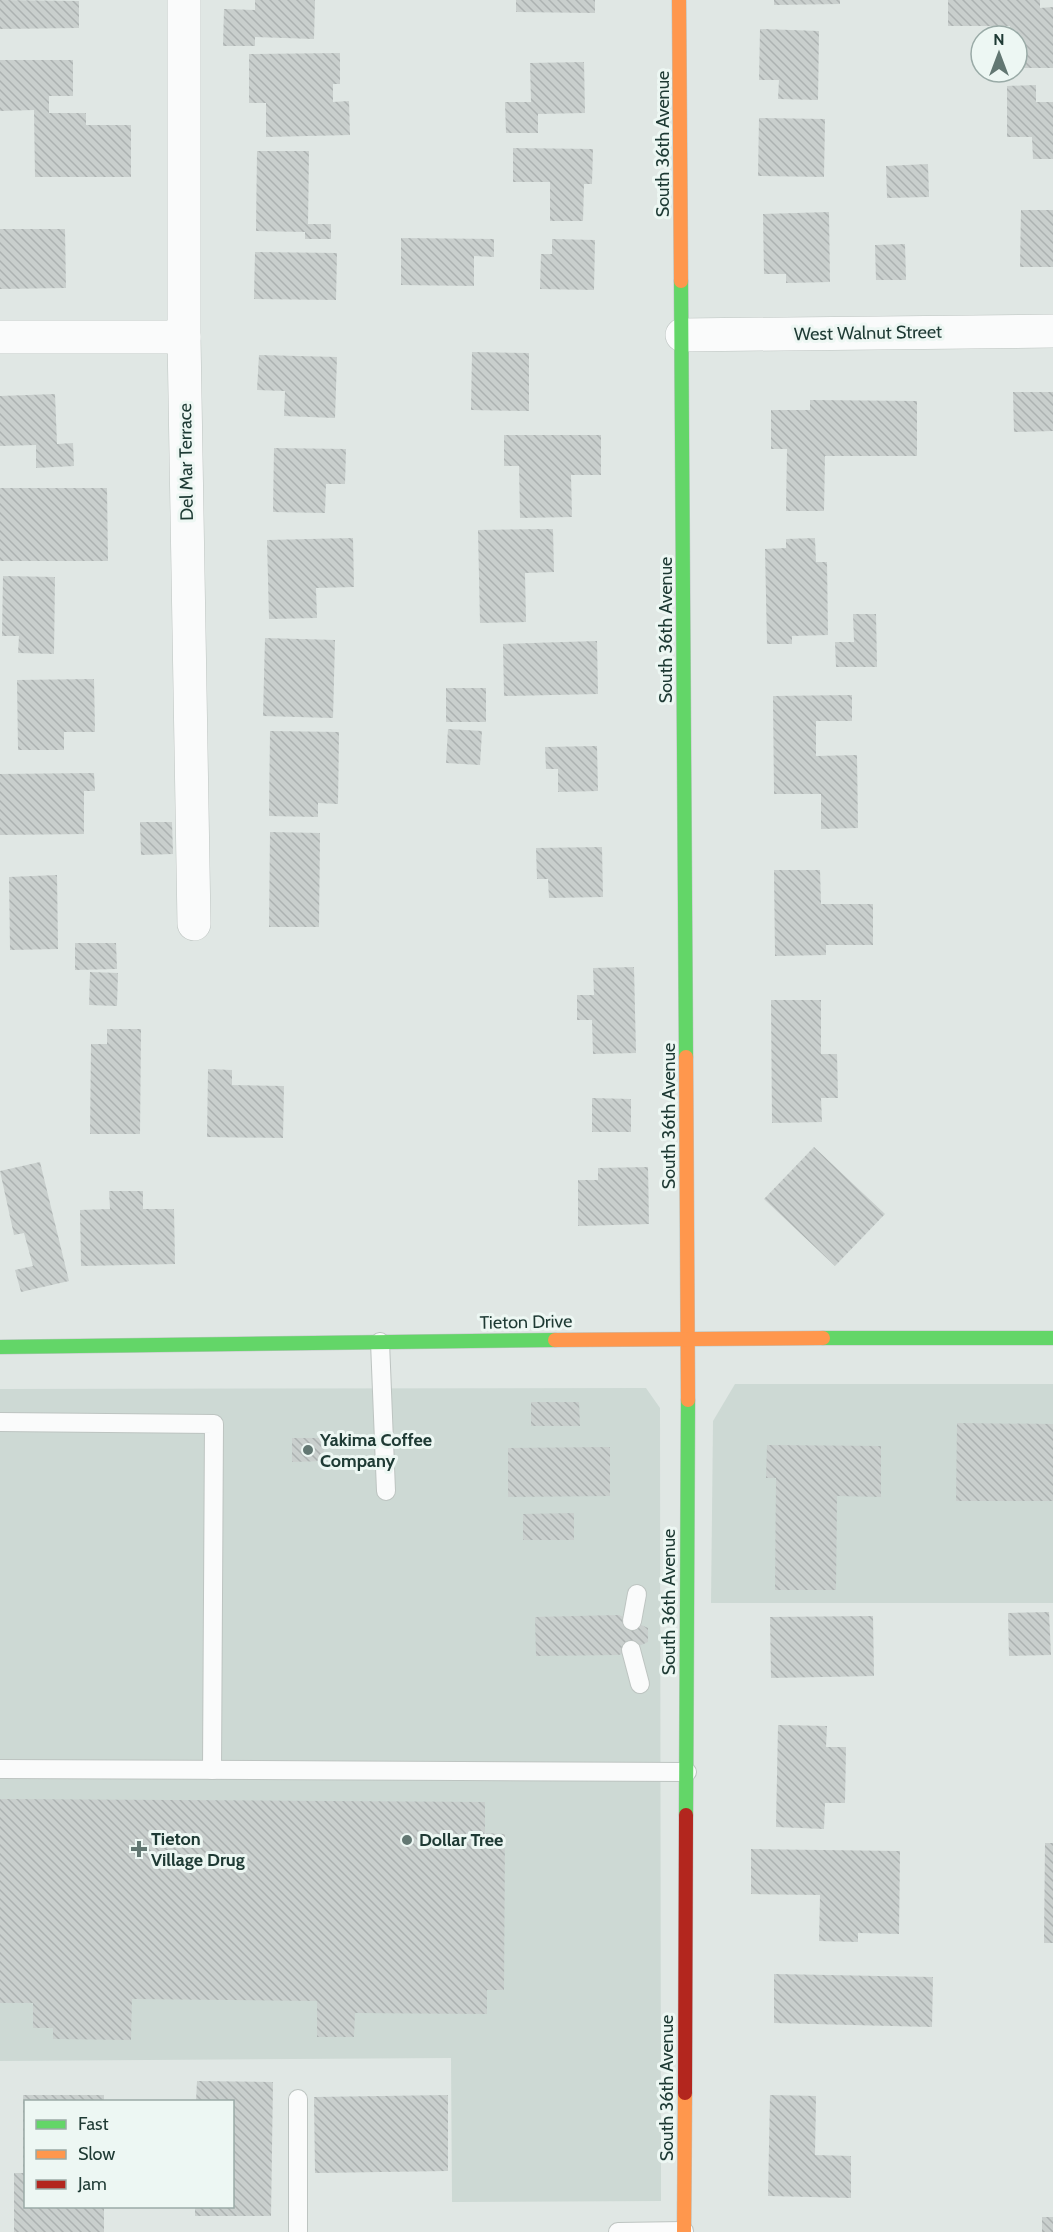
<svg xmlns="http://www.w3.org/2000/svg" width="1053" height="2232" font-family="Cabin,sans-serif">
	<defs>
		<pattern id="building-back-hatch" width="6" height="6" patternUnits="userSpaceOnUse" patternTransform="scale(1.5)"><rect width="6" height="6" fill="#c9cfcd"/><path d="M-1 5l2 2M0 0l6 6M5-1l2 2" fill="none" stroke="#acb2b1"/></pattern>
	</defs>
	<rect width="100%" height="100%" fill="#e0e7e4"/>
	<g fill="#cdd9d4">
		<polygon points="735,1384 1053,1384 1053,1603 711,1603 713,1421"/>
		<polygon points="646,1388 660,1408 661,2201 452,2202 451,2058 0,2061 0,1389"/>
	</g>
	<g fill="url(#building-back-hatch)">
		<polygon points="0,0 79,1 79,28 0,29"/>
		<polygon points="255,0 315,0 314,39 255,37 255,46 223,46 224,9 255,10"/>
		<polygon points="516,0 595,0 595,13 516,12"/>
		<polygon points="774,0 840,0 840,4 774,5"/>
		<polygon points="948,0 1040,0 1040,8 1053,7 1053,68 1017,68 1017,36 1010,36 1010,26 948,26"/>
		<polygon points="760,29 819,31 818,100 778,99 779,80 759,80"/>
		<polygon points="340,53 340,84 333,84 333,102 349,101 350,135 266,137 266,103 249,103 249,54"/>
		<polygon points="0,60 73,60 73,96 49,96 49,113 86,113 86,125 131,125 131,177 35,177 34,110 0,111"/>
		<polygon points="584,62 585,113 538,114 538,133 506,133 505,102 531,102 530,63"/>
		<polygon points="1036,85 1036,102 1053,102 1053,159 1033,159 1032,137 1007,137 1007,86"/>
		<polygon points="759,118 825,119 824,177 758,176"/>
		<polygon points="513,148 593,149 592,184 584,184 583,221 550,221 550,182 513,182"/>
		<polygon points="257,151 309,151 308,224 331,224 331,239 305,239 305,232 256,231"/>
		<polygon points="928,164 929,197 887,198 886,166"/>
		<polygon points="1021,210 1053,210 1053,267 1020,267"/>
		<polygon points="829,212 830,282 786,283 786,274 764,274 763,214"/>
		<polygon points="0,229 65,229 66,288 0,289"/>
		<polygon points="401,238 494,239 494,257 474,256 474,286 401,285"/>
		<polygon points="552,239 595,240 594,290 540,289 541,254 552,254"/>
		<polygon points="905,244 906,280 876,280 875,245"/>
		<polygon points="255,252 337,253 336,300 254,299"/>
		<polygon points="472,352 529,353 529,411 471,410"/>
		<polygon points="259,355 337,357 335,418 284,416 285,391 257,390"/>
		<polygon points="1013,392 1053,392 1053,431 1014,432"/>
		<polygon points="55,394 57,444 73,443 74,466 36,468 36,445 0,446 0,396"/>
		<polygon points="810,400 917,401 917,456 825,456 824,511 786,511 787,449 771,449 771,410 810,410"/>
		<polygon points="504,435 601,435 601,475 571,475 572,517 520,518 519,466 504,466"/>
		<polygon points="274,448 346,449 345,484 326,484 325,513 273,512"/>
		<polygon points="0,488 107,488 108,561 0,561"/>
		<polygon points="553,529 554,572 525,573 526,622 480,623 478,530"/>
		<polygon points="353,538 354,587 316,588 317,618 269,619 267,540"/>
		<polygon points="815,538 816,562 827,562 828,635 792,636 792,644 767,644 765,549 786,548 786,539"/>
		<polygon points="3,576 55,577 54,654 18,653 19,636 2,636"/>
		<polygon points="853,614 876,614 877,667 836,667 835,642 854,642"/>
		<polygon points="265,638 335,640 333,718 263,716"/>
		<polygon points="597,641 598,694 504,696 503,644"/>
		<polygon points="94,679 95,732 64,732 64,750 18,750 17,680"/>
		<rect x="446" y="688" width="40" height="34"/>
		<polygon points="852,695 852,721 816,721 816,756 857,755 858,828 821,829 821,794 774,794 773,696"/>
		<polygon points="448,729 482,731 480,765 446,763"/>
		<polygon points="270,731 339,732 338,804 318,803 318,817 269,816"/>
		<polygon points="597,746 598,791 558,792 558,769 546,769 545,747"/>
		<polygon points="94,773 95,791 84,791 84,834 0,835 0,774"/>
		<polygon points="140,822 172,822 173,854 141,855"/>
		<polygon points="270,832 320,833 319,927 269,927"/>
		<polygon points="602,847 603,897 549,898 548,879 537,879 536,848"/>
		<polygon points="774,870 820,870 821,904 873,904 873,945 826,945 826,955 775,956"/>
		<polygon points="57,875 58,949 10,950 9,877"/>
		<polygon points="75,943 116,943 117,969 75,970"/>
		<polygon points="634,967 636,1053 593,1054 592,1020 577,1020 577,995 594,995 593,968"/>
		<polygon points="90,972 118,973 117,1006 89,1005"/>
		<polygon points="771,1000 821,1000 821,1054 837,1054 838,1098 821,1098 822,1122 772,1123"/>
		<polygon points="107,1029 141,1029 140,1134 90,1134 91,1044 107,1044"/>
		<polygon points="208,1069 232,1070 232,1085 284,1086 283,1138 207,1137"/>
		<polygon points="592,1098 631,1099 631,1132 592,1132"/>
		<polygon points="814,1147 885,1214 835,1266 764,1199"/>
		<polygon points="40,1162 69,1281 21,1292 15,1270 33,1266 24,1233 14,1235 0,1171"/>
		<polygon points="648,1167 649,1224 578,1226 578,1180 598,1180 598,1168"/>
		<polygon points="109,1191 143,1191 143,1209 174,1209 175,1264 81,1266 80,1210 110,1209"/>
		<polygon points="531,1402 579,1402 580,1426 531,1426"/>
		<polygon points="957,1423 1053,1424 1053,1501 956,1501"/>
		<polygon points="292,1438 323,1438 324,1461 292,1462"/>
		<polygon points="767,1445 881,1446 881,1497 837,1496 836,1590 775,1590 776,1478 766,1478"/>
		<polygon points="610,1447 610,1496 508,1497 508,1448"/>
		<polygon points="574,1513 574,1540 523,1540 523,1514"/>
		<polygon points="1049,1612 1051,1655 1009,1656 1008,1613"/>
		<polygon points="619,1615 648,1628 648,1642 619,1655 536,1656 535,1617"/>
		<polygon points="873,1616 874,1676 771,1678 770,1617"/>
		<polygon points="778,1725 827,1726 826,1747 846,1747 845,1803 825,1803 824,1829 776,1827"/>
		<polygon points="0,1799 485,1802 485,1833 505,1834 504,1990 487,1990 487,2014 355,2013 354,2037 317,2037 317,2001 132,1999 131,2040 53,2039 53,2028 33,2028 33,2003 0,2003"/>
		<polygon points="1045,1843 1053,1843 1053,1943 1044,1943"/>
		<polygon points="751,1849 900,1851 899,1934 858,1933 858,1942 819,1941 820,1895 751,1894"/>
		<polygon points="774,1974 933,1977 932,2027 774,2023"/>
		<polygon points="197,2081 273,2082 271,2216 195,2216 195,2206 232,2206 232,2102 196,2102"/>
		<polygon points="23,2095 104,2095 104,2102 26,2102 26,2206 104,2206 104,2232 14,2232 14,2173 23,2173"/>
		<polygon points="448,2095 448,2171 315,2173 314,2097"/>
		<polygon points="770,2095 816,2096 815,2155 851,2156 851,2198 768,2196"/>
		<rect x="1042" y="2217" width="11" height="15"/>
	</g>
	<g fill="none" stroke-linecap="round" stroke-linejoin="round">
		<defs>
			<g id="lane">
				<polyline points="380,1342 386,1491"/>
				<polyline points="0,1422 214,1424 212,1770"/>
				<polyline points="632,1621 637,1594"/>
				<polyline points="631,1650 640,1684"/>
				<polyline points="0,1769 687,1772"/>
				<polyline points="298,2099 298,2232"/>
				<polyline points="618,2232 684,2231"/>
			</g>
			<g id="street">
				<polyline points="184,0 184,337 194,924"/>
				<polyline points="682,335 1053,331"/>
				<polyline points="0,337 184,337"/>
			</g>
			<g id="fast">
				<polyline points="681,281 686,1057"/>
				<polyline points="823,1338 1053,1338"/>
				<polyline points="0,1347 555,1340"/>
				<polyline points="686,1815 688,1400"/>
			</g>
			<g id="slow">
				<polyline points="679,0 681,281"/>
				<polyline points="686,1057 688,1400"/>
				<polyline points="555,1340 823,1338"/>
				<polyline points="684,2232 685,2093"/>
			</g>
			<polyline id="jam" points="685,2093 686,1815"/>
		</defs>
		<use href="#lane" stroke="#bdc4c1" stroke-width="20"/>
		<use href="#street" stroke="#bdc4c1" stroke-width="34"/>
		<use href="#fast" stroke="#bcc5c2" stroke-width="15"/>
		<use href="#slow" stroke="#bcc5c2" stroke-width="15"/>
		<use href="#jam" stroke="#bcc5c2" stroke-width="15"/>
		<use href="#lane" stroke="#fafbfb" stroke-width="18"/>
		<use href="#street" stroke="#fafbfb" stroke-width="33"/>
		<use href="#fast" stroke="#63d668" stroke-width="14"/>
		<use href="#slow" stroke="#ff974d" stroke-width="14"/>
		<use href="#jam" stroke="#b3261e" stroke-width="14"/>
	</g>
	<g fill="#627772" stroke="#edf7f3" stroke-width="2">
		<circle cx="308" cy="1450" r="6"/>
		<circle cx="407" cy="1840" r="6"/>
		<path d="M136 1840h6v6h6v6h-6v6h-6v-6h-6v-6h6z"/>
	</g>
	<g text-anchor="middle" stroke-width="6" stroke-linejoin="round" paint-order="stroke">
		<g font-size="18" fill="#1e3a34" stroke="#edf7f3">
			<text transform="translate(663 144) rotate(-90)" y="6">South 36th Avenue</text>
			<text transform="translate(868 333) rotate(-1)" y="6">West Walnut Street</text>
			<text transform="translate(186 462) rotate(-91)" y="6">Del Mar Terrace</text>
			<text transform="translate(666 630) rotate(-90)" y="6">South 36th Avenue</text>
			<text transform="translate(669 1116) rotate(-90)" y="6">South 36th Avenue</text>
			<text transform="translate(526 1322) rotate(-1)" y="6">Tieton Drive</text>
			<text transform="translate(669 1602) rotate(-90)" y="6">South 36th Avenue</text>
			<text transform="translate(667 2088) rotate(-90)" y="6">South 36th Avenue</text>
		</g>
		<g font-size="18" font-weight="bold" fill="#1e3a34" stroke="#edf7f3" text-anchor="start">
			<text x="320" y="1446">Yakima Coffee<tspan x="320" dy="21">Company</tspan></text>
			<text x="151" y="1845">Tieton<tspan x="151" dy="21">Village Drug</tspan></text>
			<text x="419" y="1846">Dollar Tree</text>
		</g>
	</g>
	<rect x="24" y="2100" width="210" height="108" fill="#edf7f3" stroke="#9aaba7" stroke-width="1.5"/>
	<rect x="36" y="2120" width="30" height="9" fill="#63d668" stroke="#9aaba7" stroke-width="1.5"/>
	<text x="78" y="2130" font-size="18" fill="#1e3a34">Fast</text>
	<rect x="36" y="2150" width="30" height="9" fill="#ff974d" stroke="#9aaba7" stroke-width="1.5"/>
	<text x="78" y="2160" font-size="18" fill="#1e3a34">Slow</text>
	<rect x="36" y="2180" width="30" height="9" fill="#b3261e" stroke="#9aaba7" stroke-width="1.5"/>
	<text x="78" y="2190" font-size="18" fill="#1e3a34">Jam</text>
	<g transform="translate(999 54)"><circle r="28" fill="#edf7f3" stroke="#9aaba7" stroke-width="1.5"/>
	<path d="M0-4.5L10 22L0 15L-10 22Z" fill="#627772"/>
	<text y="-9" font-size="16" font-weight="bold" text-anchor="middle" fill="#1e3a34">N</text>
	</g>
</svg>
